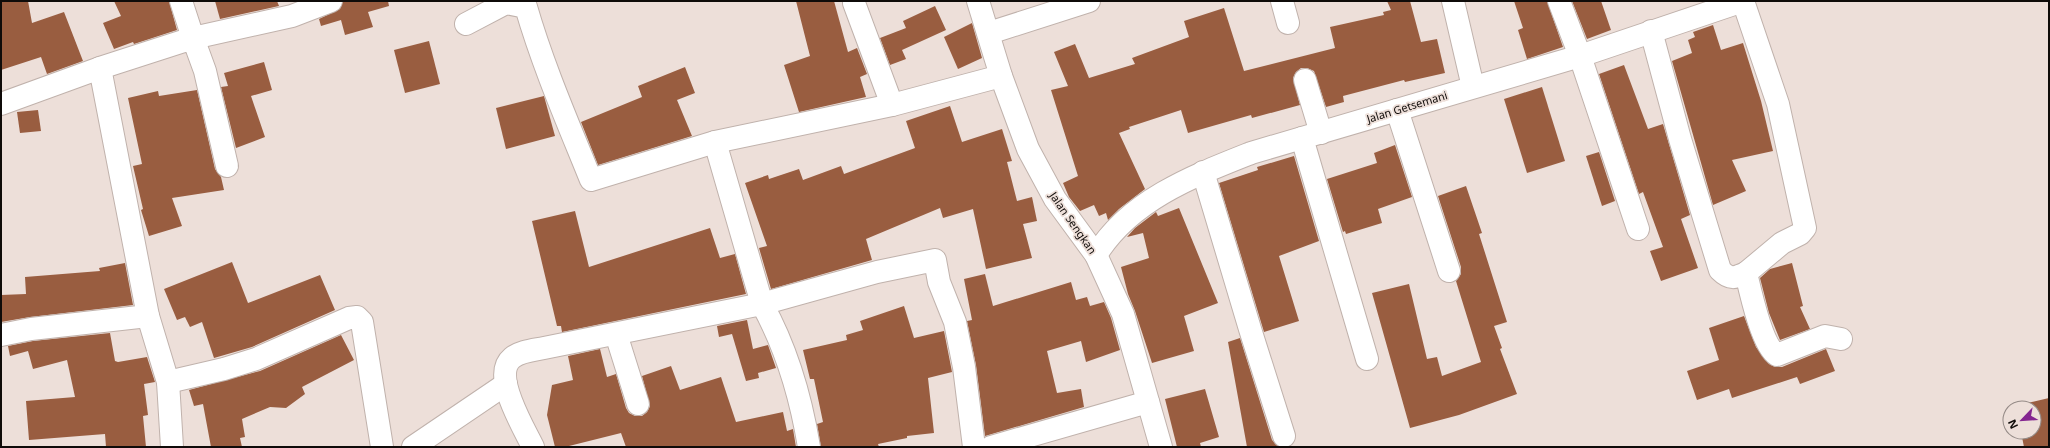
<svg xmlns="http://www.w3.org/2000/svg" width="2050" height="448" font-family="'Noto Sans',sans-serif">
	<rect width="100%" height="100%" fill="#eddfd9"/>
	<g fill="#995d40">
		<polygon points="1,1 28,1 32,23 64,12 83,61 47,74 41,57 1,70"/>
		<polygon points="114,1 169,1 177,30 134,44 133,42 114,49 103,23 121,16"/>
		<polygon points="215,1 277,1 279,6 220,19"/>
		<polygon points="343,1 388,1 389,6 368,12 373,27 345,35 341,20 321,26 319,19 340,9"/>
		<polygon points="796,1 834,1 848,52 857,48 867,74 860,77 866,97 799,112 784,65 810,56"/>
		<polygon points="1387,1 1410,1 1421,42 1437,39 1445,73 1405,82 1404,80 1343,96 1344,102 1326,107 1314,71 1307,68 1301,68 1296,72 1293,78 1300,105 1252,118 1251,115 1188,133 1181,110 1129,127 1130,129 1119,133 1145,189 1119,209 1108,220 1106,213 1099,216 1094,205 1080,211 1069,197 1063,183 1078,176 1051,90 1068,86 1054,52 1075,44 1089,78 1135,64 1132,58 1189,37 1184,21 1224,8 1244,71 1335,48 1330,27 1384,15 1383,12 1391,10"/>
		<polygon points="1514,1 1547,1 1563,47 1527,59 1518,30 1523,28"/>
		<polygon points="1572,1 1601,1 1611,30 1587,39"/>
		<polygon points="935,6 946,30 902,50 906,59 890,65 880,38 906,28 903,21"/>
		<polygon points="972,23 982,58 958,69 944,37"/>
		<polygon points="1713,25 1721,50 1743,43 1761,101 1773,151 1732,160 1746,191 1713,205 1672,61 1692,53 1688,40 1695,37 1693,32"/>
		<polygon points="429,41 440,84 405,93 394,50"/>
		<polygon points="264,62 272,90 251,96 265,137 236,148 221,87 228,86 224,73"/>
		<polygon points="1624,65 1648,129 1663,124 1690,215 1681,219 1698,268 1661,281 1650,251 1663,247 1643,192 1639,194 1599,74"/>
		<polygon points="685,67 695,93 677,100 692,136 598,165 581,122 642,97 638,86"/>
		<polygon points="1542,87 1565,161 1527,173 1504,99"/>
		<polygon points="197,90 215,169 221,177 224,190 172,198 182,226 149,236 141,210 143,209 133,166 142,164 128,98 158,91 159,96"/>
		<polygon points="544,96 555,136 506,149 496,108"/>
		<polygon points="950,106 962,142 1002,129 1012,161 1007,162 1017,201 1032,197 1037,221 1023,224 1032,258 986,269 973,209 943,218 940,208 866,239 872,260 771,289 759,248 767,246 745,183 768,175 769,179 799,169 803,180 841,166 844,174 915,148 906,121"/>
		<polygon points="38,110 41,131 20,133 17,112"/>
		<polygon points="1395,145 1412,197 1378,209 1382,223 1346,234 1345,231 1343,232 1327,179 1377,163 1374,153"/>
		<polygon points="1599,152 1615,201 1602,206 1586,156"/>
		<polygon points="1294,156 1319,241 1279,256 1299,321 1264,332 1219,183 1258,170 1257,167"/>
		<polygon points="1466,186 1482,233 1479,234 1507,322 1494,326 1502,348 1500,349 1517,394 1459,415 1410,428 1372,293 1409,284 1427,359 1437,357 1442,376 1481,362 1456,281 1461,274 1461,267 1438,196"/>
		<polygon points="1179,208 1218,303 1184,316 1194,351 1152,363 1135,311 1128,294 1121,267 1149,258 1143,233 1127,237 1135,228 1156,212 1158,216"/>
		<polygon points="575,211 589,267 710,228 720,258 735,254 746,294 562,332 561,326 557,326 532,221"/>
		<polygon points="232,262 248,303 320,275 335,310 252,347 214,358 202,322 190,327 185,317 177,320 164,289"/>
		<polygon points="125,263 133,305 30,317 1,322 1,295 26,294 25,277 100,271 99,268"/>
		<polygon points="1792,263 1803,306 1800,307 1810,329 1780,340 1769,313 1760,278 1770,269"/>
		<polygon points="985,274 993,306 1071,282 1076,300 1087,297 1090,306 1104,302 1111,318 1120,350 1086,362 1081,341 1047,351 1057,393 1081,389 1084,407 985,436 976,365 967,321 972,320 964,279"/>
		<polygon points="904,306 914,338 944,331 952,372 928,378 934,433 907,436 907,438 878,444 879,447 821,447 817,424 823,422 814,379 810,379 803,350 847,340 846,335 863,330 860,321"/>
		<polygon points="1744,316 1756,347 1769,364 1775,367 1782,367 1826,349 1835,371 1800,384 1797,377 1732,398 1729,389 1697,400 1687,371 1719,360 1709,328"/>
		<polygon points="747,320 753,349 768,345 776,368 758,373 759,378 746,381 732,334 719,337 717,326"/>
		<polygon points="110,333 115,361 118,362 147,357 155,382 144,384 148,415 143,416 146,447 106,447 105,434 29,440 26,401 75,397 67,360 33,369 28,351 10,356 8,346 33,341"/>
		<polygon points="341,335 354,360 302,387 305,394 286,408 270,407 242,419 245,437 240,438 242,447 211,447 203,404 194,406 189,390 260,371"/>
		<polygon points="1240,338 1272,440 1279,447 1247,447 1228,342"/>
		<polygon points="600,349 607,377 616,374 626,408 629,413 635,416 642,416 647,412 650,406 642,376 671,366 680,390 721,377 736,422 783,412 787,431 793,429 796,447 626,447 621,433 565,447 555,447 547,415 552,385 573,380 568,356"/>
		<polygon points="1205,389 1219,437 1200,443 1201,447 1177,447 1165,399"/>
		<polygon points="2049,398 2049,447 2024,447 2021,432 2034,432 2034,408 2015,408 2015,406"/>
	</g>
	<g fill="none" stroke-linecap="round" stroke-linejoin="round">
		<defs>
			<g id="minor">
				<polyline points="181,1 193,38 292,16 331,1"/>
				<polyline points="1282,1 1288,23"/>
				<polyline points="1453,1 1473,87"/>
				<polyline points="1559,1 1580,56 1638,229"/>
				<path d="M1743 1 1778 104 1805 228 1800 234 1782 243 1746 273C1750 290 1762 346 1777 355L1825 336 1841 339"/>
				<polyline points="854,3 892,105"/>
				<path d="M466 24 506 3 526 7C543 66 568 123 591 180L715 142 892 105 1001 76"/>
				<path d="M1651 31 1680 139 1720 270C1730 280 1735 278 1746 273"/>
				<polyline points="989,33 1089,1"/>
				<polyline points="100,68 193,38 205,71 227,166"/>
				<polyline points="1305,80 1321,133"/>
				<polyline points="1,104 100,68 148,316 168,382 172,447"/>
				<polyline points="1397,110 1449,271"/>
				<polyline points="1302,138 1367,359"/>
				<polyline points="715,142 762,304 877,272 935,260 939,282 955,322 964,367 974,447"/>
				<polyline points="1203,172 1250,329 1284,436"/>
				<path d="M1096 255C1130 200 1193 176 1251 153L1580 56 1743 1"/>
				<polyline points="616,334 638,404"/>
				<polyline points="1,335 31,329 148,316"/>
				<polyline points="168,382 224,369 256,359 349,318 357,317 362,322 382,447"/>
				<polyline points="413,447 506,384"/>
				<path d="M533 447C524 428 491 375 512 358 520 351 534 350 544 348L762 304C786 347 801 398 809 447"/>
				<polyline points="991,447 1148,402"/>
			</g>
			<polyline id="major" points="978,1 1001,76 1028,149 1055,199 1096,255 1123,314 1161,447"/>
		</defs>
		<use href="#minor" stroke="#c0b2ac" stroke-width="24"/>
		<use href="#major" stroke="#c0b2ac" stroke-width="24"/>
		<use href="#minor" stroke="#fff" stroke-width="22"/>
		<use href="#major" stroke="#fff" stroke-width="22"/>
	</g>
	<g text-anchor="middle" stroke-width="3.5" stroke-linejoin="round" paint-order="stroke">
		<g font-size="11" fill="#0f0b09" stroke="#eddfd9">
			<text transform="translate(1407 107) rotate(-17)" y="4">Jalan Getsemani</text>
			<text transform="translate(1073 223) rotate(55)" y="4">Jalan Sengkan</text>
		</g>
	</g>
	<rect width="2050" height="448" fill="none" stroke="#0f0b09" stroke-width="4"/>
	<g transform="translate(2022 420) rotate(245)"><circle r="19" fill="#eddfd9" stroke="#948a86"/>
	<path d="M0-3L7 15L0 10L-7 15Z" fill="#842590"/>
	<text y="-6" font-size="11" font-weight="bold" text-anchor="middle" fill="#0f0b09">N</text>
	</g>
</svg>
